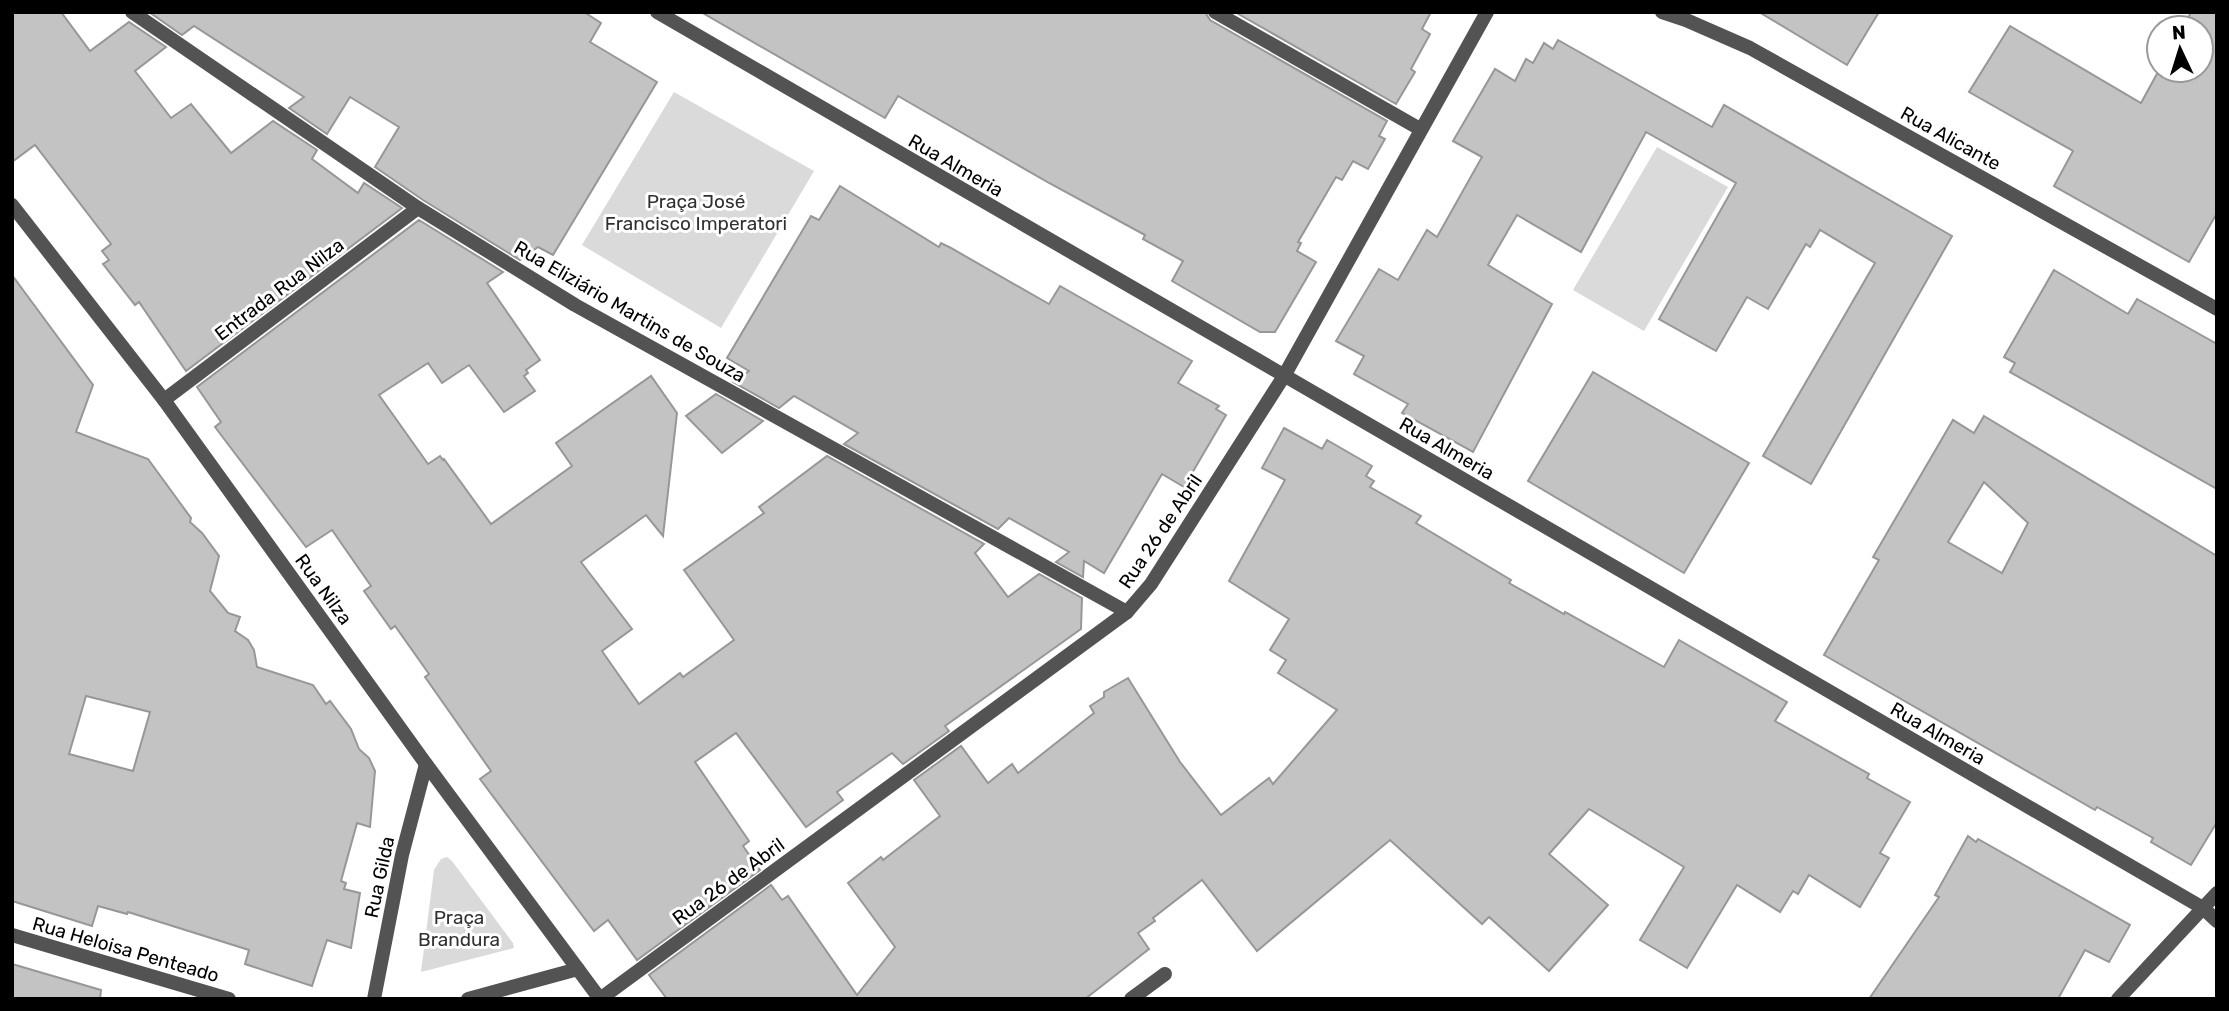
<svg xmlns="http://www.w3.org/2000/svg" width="2229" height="1011" font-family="Rubik,sans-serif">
	<rect width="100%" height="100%" fill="#fff"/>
	<g fill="#dadada">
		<polygon points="674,92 814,171 721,328 582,245"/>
		<polygon points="1657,147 1728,187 1644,331 1573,290"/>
		<polygon points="447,857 452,861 513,943 514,948 421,972 434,870 441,859"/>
	</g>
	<g fill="#c3c3c3" stroke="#979797" stroke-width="2" fill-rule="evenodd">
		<polygon points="12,12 61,12 90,51 129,22 166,47 135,71 171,118 191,104 231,153 273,121 317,150 312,159 358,193 364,183 402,208 186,371 139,302 135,305 103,264 109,260 102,251 111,244 35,145 12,162"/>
		<polygon points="149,12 584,12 601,23 590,42 657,82 553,255 538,247 520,260 423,200 375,167 399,127 350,97 327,134 289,108 304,97 194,26 182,35"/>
		<polygon points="701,12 1205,12 1210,20 1387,121 1379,136 1385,139 1368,169 1353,161 1342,180 1336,177 1298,242 1301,243 1297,251 1316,262 1275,332 1260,332 1172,281 1183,261 1143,239 1145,235 1049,183 898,96 885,118"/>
		<polygon points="1235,12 1431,12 1422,29 1430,34 1411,69 1415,72 1396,104"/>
		<polygon points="1759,12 1879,12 1847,65"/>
		<polygon points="2191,12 2217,12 2217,213 2189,262 2054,186 2073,151 1969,92 2010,26 2141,103 2159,70 2201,70 2201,28 2183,28"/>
		<polygon points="1558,40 1712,127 1724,105 1952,236 1811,484 1763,456 1875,263 1820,230 1810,247 1806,244 1768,309 1747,297 1716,351 1659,319 1736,183 1646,132 1581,252 1517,215 1488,265 1552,304 1473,452 1402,413 1408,404 1354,374 1364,356 1336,341 1379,269 1398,280 1427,230 1437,237 1482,157 1453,141 1495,69 1515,81 1526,59 1533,63 1544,43 1553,49"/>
		<polygon points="840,186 939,247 941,243 951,248 1049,304 1060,286 1192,361 1178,383 1219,406 1216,409 1226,415 1184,487 1162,474 1104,573 1084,561 1083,577 1056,562 1069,552 1009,518 998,529 844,444 858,433 794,396 779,408 733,382 749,371 727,358 811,216 819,220"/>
		<polygon points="419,220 503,272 487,283 540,360 526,370 528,373 524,376 535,391 504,412 469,365 442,383 428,363 379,395 428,464 440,456 443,460 444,459 491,524 572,466 556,443 651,376 677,413 663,536 646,515 581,562 632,629 602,651 639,704 680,673 683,677 734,640 684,570 764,513 759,507 827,456 984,544 975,553 1008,597 1039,574 1082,598 1081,629 945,726 949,731 903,764 892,753 837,792 843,800 806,827 736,733 695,762 749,841 743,846 760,870 637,960 608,920 594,931 480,779 491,771 425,677 429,674 395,626 391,629 364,591 371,586 332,530 306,547 215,427 221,422 197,387"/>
		<polygon points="2054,270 2128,314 2137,299 2217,344 2217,489 2010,372 2015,363 2004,357"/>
		<path d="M12 275 93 385 76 432 148 459 191 518 190 522 202 533 219 556 210 591 228 613 240 617 235 631 248 640 254 650 257 667 313 685 326 704 330 701 351 729 359 749 369 758 375 771 370 827 357 823 341 881 346 883 344 889 360 893 351 948 327 940 312 986 245 964 249 950 128 912 127 914 98 906 92 926 12 901ZM86 696 150 712 133 771 69 754Z"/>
		<polygon points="1593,372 1749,463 1684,573 1528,481"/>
		<polygon points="716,394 763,421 722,453 686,416"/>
		<path d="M1984 416 2217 556V822L2191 865 2151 842 2153 838 2097 807 2095 810 1824 655 1879 560 1873 557 1953 420 1974 433ZM1984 482 2028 523 2002 573 1948 542Z"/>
		<polygon points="1284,428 1322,449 1327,440 1372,466 1366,476 1374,481 1370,487 1421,516 1416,523 1511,580 1509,583 1564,614 1565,612 1664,667 1679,640 1787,702 1775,721 1869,774 1867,778 1910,802 1880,853 1889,858 1860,907 1809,875 1798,894 1793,891 1780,912 1737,885 1687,968 1640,940 1684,867 1589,809 1549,854 1608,905 1549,971 1489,917 1482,924 1390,840 1257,951 1202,880 1153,918 1155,921 1138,933 1149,949 1085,999 667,999 649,975 771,885 782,900 788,896 857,995 895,947 848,883 881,857 883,860 940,816 914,780 961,746 988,783 1012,764 1018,773 1094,713 1090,706 1104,697 1104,692 1128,678 1180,762 1221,815 1269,778 1273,784 1337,710 1278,673 1286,660 1270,650 1289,619 1229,581 1285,480 1262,468"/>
		<polygon points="1968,836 1976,842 1978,839 2130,925 2109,962 2085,950 2058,999 1869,999 1939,897 1935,895"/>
		<polygon points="12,964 101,990 100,999 12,999"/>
	</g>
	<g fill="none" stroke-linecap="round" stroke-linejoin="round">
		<polyline stroke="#535353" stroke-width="14" points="164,400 418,208"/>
		<g stroke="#535353" stroke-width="14">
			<polyline points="132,12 418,208 575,305 1127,612"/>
			<polyline points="657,12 2203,908 2217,921"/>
			<polyline points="1215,12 1420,129"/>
			<polyline points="1662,12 1686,20 1750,48 2217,309"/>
			<polyline points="12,935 229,999"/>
			<polyline points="600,999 1127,612 1151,584 1284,376 1487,12"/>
			<polyline points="1131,999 1165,974"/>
		</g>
		<g stroke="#535353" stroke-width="14">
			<polyline points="12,205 164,400 426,764 600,999"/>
			<polyline points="374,999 402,855 426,764"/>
			<polyline points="468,999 578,969"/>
			<polyline points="2118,999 2217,893"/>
		</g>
	</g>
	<g text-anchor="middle" stroke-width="6" stroke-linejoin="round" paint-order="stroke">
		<g font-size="19" fill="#000" stroke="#fff">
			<text transform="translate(1951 138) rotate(29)" y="7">Rua Alicante</text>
			<text transform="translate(956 165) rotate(30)" y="7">Rua Almeria</text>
			<text transform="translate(279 289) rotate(-37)" y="7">Entrada Rua Nilza</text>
			<text transform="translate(630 311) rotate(30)" y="7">Rua Eliziário Martins de Souza</text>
			<text transform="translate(1447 448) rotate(30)" y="7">Rua Almeria</text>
			<text transform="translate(1160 531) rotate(-56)" y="7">Rua 26 de Abril</text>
			<text transform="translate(324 589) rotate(54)" y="7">Rua Nilza</text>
			<text transform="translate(1938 733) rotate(30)" y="7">Rua Almeria</text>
			<text transform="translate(379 877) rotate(-78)" y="7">Rua Gilda</text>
			<text transform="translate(728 881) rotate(-36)" y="7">Rua 26 de Abril</text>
			<text transform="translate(126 949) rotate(16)" y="7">Rua Heloisa Penteado</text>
		</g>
		<g font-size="19" fill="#313131" stroke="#fff">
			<text x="696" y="208">Praça José<tspan x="696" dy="22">Francisco Imperatori</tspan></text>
			<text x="459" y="924">Praça<tspan x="459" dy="22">Brandura</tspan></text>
		</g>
	</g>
	<rect width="2229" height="1011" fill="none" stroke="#000000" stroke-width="28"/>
	<g transform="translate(2180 49) rotate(356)"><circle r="33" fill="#ffffff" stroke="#999999" stroke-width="2"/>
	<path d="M0-5L12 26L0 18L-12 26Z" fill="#000000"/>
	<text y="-10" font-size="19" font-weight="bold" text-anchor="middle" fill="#000000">N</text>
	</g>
</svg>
